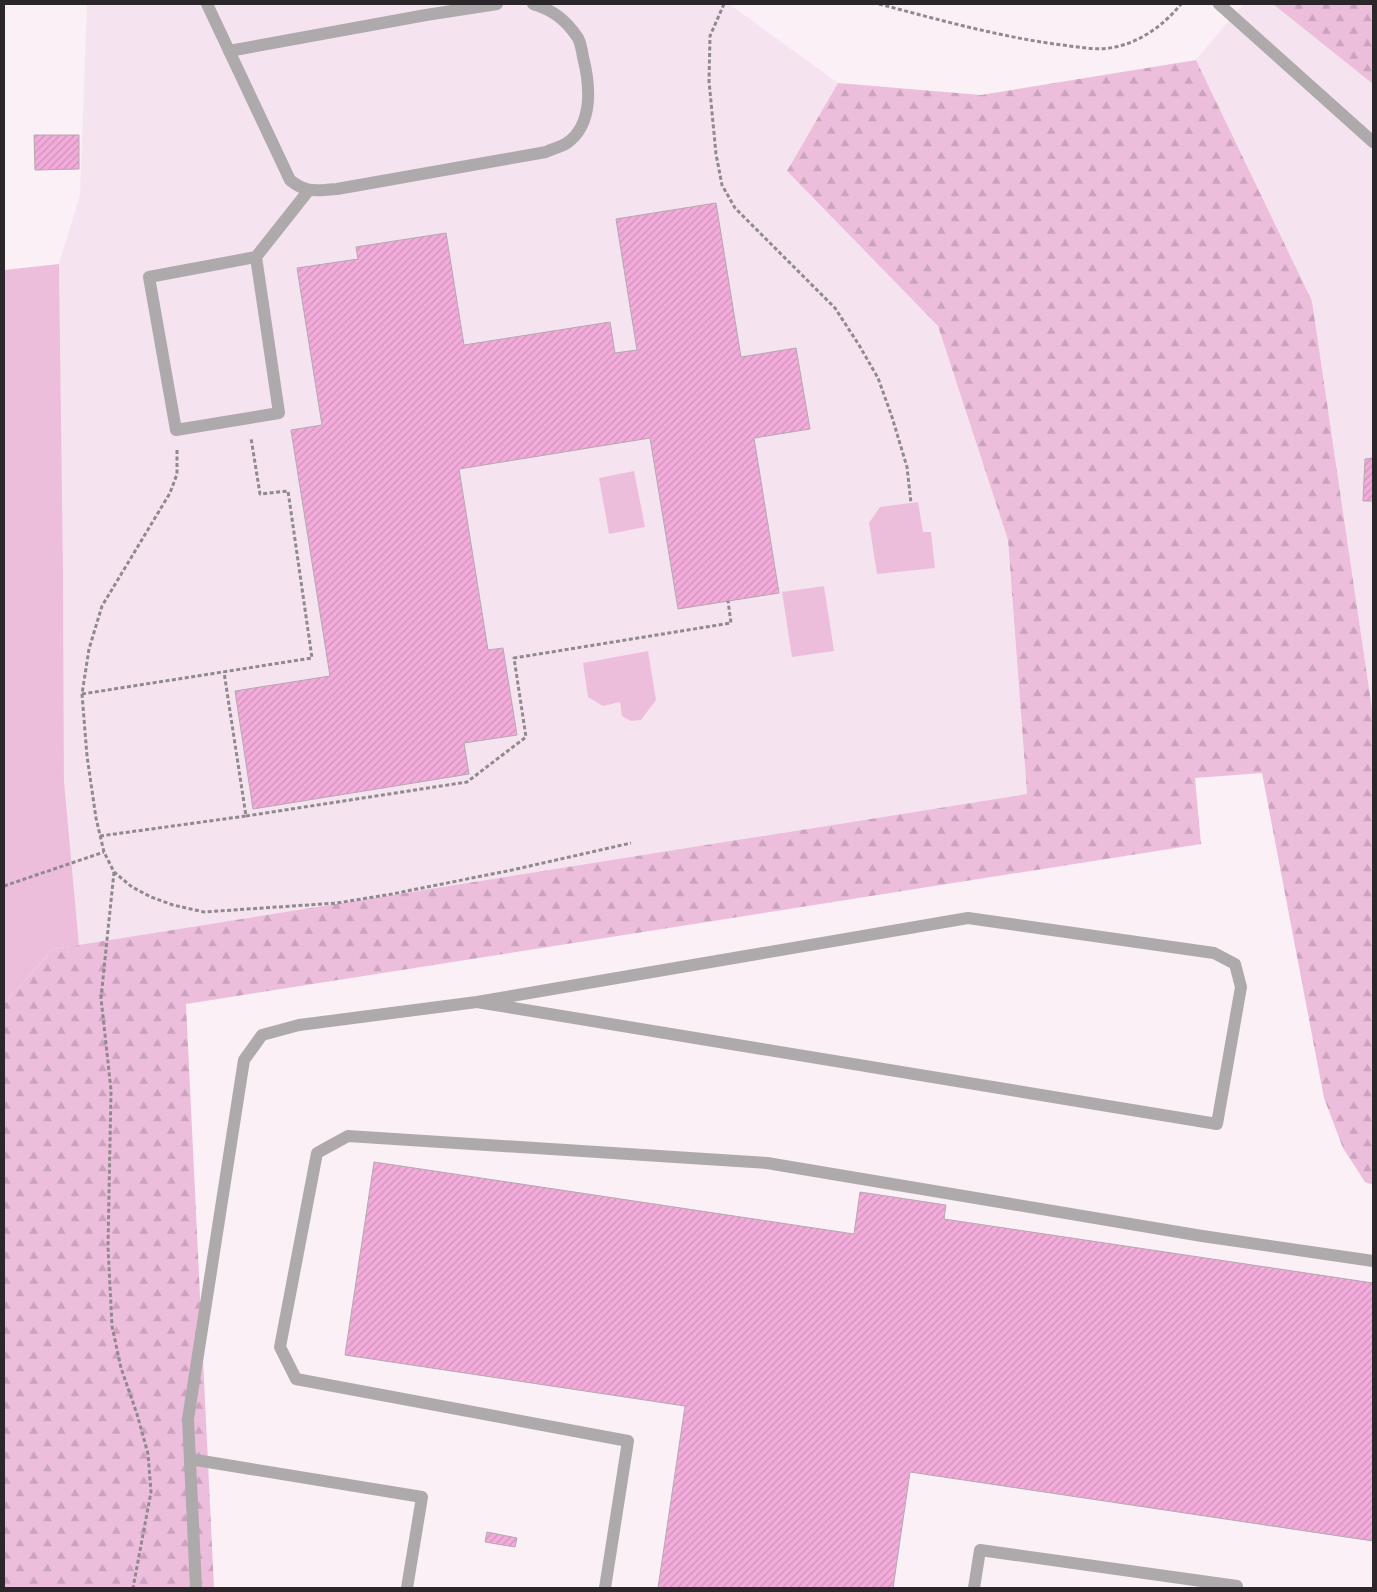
<svg xmlns="http://www.w3.org/2000/svg" width="1377" height="1592" font-family="'Times New Roman',serif">
	<defs>
		<pattern id="forest-firs" width="22" height="20" patternUnits="userSpaceOnUse" patternTransform="scale(1.25)"><rect width="22" height="20" fill="#edbedc"/><path d="M5 1l3.5 6h-7zM16 11l3.5 6h-7z" fill="#cba3bd"/></pattern>
		<pattern id="building-hatch" width="6" height="6" patternUnits="userSpaceOnUse" patternTransform="scale(1.25)"><rect width="6" height="6" fill="#f2abda"/><path d="M-1 1l2-2M0 6l6-6M5 7l2-2" fill="none" stroke="#d093bb"/></pattern>
	</defs>
	<rect width="100%" height="100%" fill="#faf0f6"/>
	<g fill="#f5e4ef">
		<polygon points="87,4 729,4 838,83 787,171 938,326 1008,540 1027,794 79,945 64,781 63,567 59,264 80,195"/>
		<polygon points="1243,4 1273,4 1373,84 1373,716 1312,301 1196,60"/>
	</g>
	<g fill="url(#forest-firs)">
		<polygon points="1273,4 1373,4 1373,84"/>
		<polygon points="1196,60 1312,301 1373,716 1373,1185 1365,1182 1343,1148 1324,1098 1262,773 1195,778 1201,844 186,1004 214,1588 4,1588 4,1004 53,949 1027,794 1008,540 938,326 787,171 838,83 981,95"/>
	</g>
	<g fill="#edbedc">
		<polygon points="59,264 63,567 64,781 79,945 53,949 4,1004 4,270"/>
		<polygon points="634,471 645,527 609,534 599,478"/>
		<polygon points="918,502 923,532 931,532 935,568 877,574 869,523 880,507"/>
		<polygon points="824,586 834,651 792,657 782,592"/>
		<polygon points="648,651 656,700 641,720 631,721 622,716 620,702 603,706 588,697 583,663"/>
	</g>
	<g fill="url(#building-hatch)" stroke="#b3a9af">
		<polygon points="34,135 79,135 79,169 35,170"/>
		<polygon points="716,203 741,357 796,348 810,429 754,438 779,593 678,609 650,438 459,469 488,650 503,648 517,735 464,743 469,774 253,809 235,691 330,676 291,430 322,425 297,268 358,259 356,247 446,233 464,345 610,322 615,353 637,350 616,219"/>
		<polygon points="1373,458 1373,501 1363,501 1365,459"/>
		<polygon points="374,1162 854,1234 860,1192 946,1205 944,1219 1373,1283 1373,1541 910,1472 893,1588 658,1588 685,1406 345,1355"/>
		<polygon points="487,1532 517,1538 515,1547 485,1542"/>
	</g>
	<g fill="none" stroke-linecap="round" stroke-linejoin="round">
		<g stroke="#90898d" stroke-width="3" stroke-dasharray="4 2.5" stroke-linecap="butt">
			<polyline points="724,4 710,36 709,81 716,154 722,185 735,208 835,308 859,345 878,378 892,417 907,467 911,503"/>
			<path d="M879 4C940 20 1000 37 1062 45 1080 47 1098 51 1115 47 1141 42 1165 24 1181 4"/>
			<polyline points="177,450 177,474 170,493 102,606 89,649 82,694 87,756 96,818 104,852 114,872 132,887 151,897 173,905 204,912 337,903 392,894 512,870 631,843"/>
			<polyline points="82,694 312,658 288,491 260,494 251,438"/>
			<polyline points="246,816 467,782 526,737 514,658 731,623 728,601"/>
			<polyline points="100,836 246,816 224,672"/>
			<polyline points="114,872 101,998 111,1090 108,1247 112,1326 121,1368 137,1414 148,1454 151,1492 133,1588"/>
			<polyline points="4,886 104,852"/>
		</g>
		<g stroke="#aeaaac" stroke-width="12">
			<path d="M207 4 290 180C307 194 317 190 337 189L546 152C552 149 561 147 567 143 594 124 590 84 583 57 582 51 581 44 578 38 566 20 553 10 533 4"/>
			<polyline points="1219,4 1373,142"/>
			<polyline points="229,51 426,15 497,4"/>
			<polyline points="256,257 149,277 176,430 279,413 256,257 309,190"/>
			<polyline points="190,1459 422,1497 407,1588"/>
			<polyline points="196,1588 188,1419 244,1060 262,1035 299,1025 477,1002 968,918 1214,953 1235,964 1241,987 1217,1124 477,1002"/>
			<polyline points="605,1588 628,1441 296,1379 280,1347 317,1153 348,1136 767,1163 1202,1236 1373,1261"/>
			<polyline points="974,1588 980,1550 1237,1586"/>
		</g>
	</g>
	<rect width="1377" height="1592" fill="none" stroke="#2a2629" stroke-width="10"/>
</svg>
